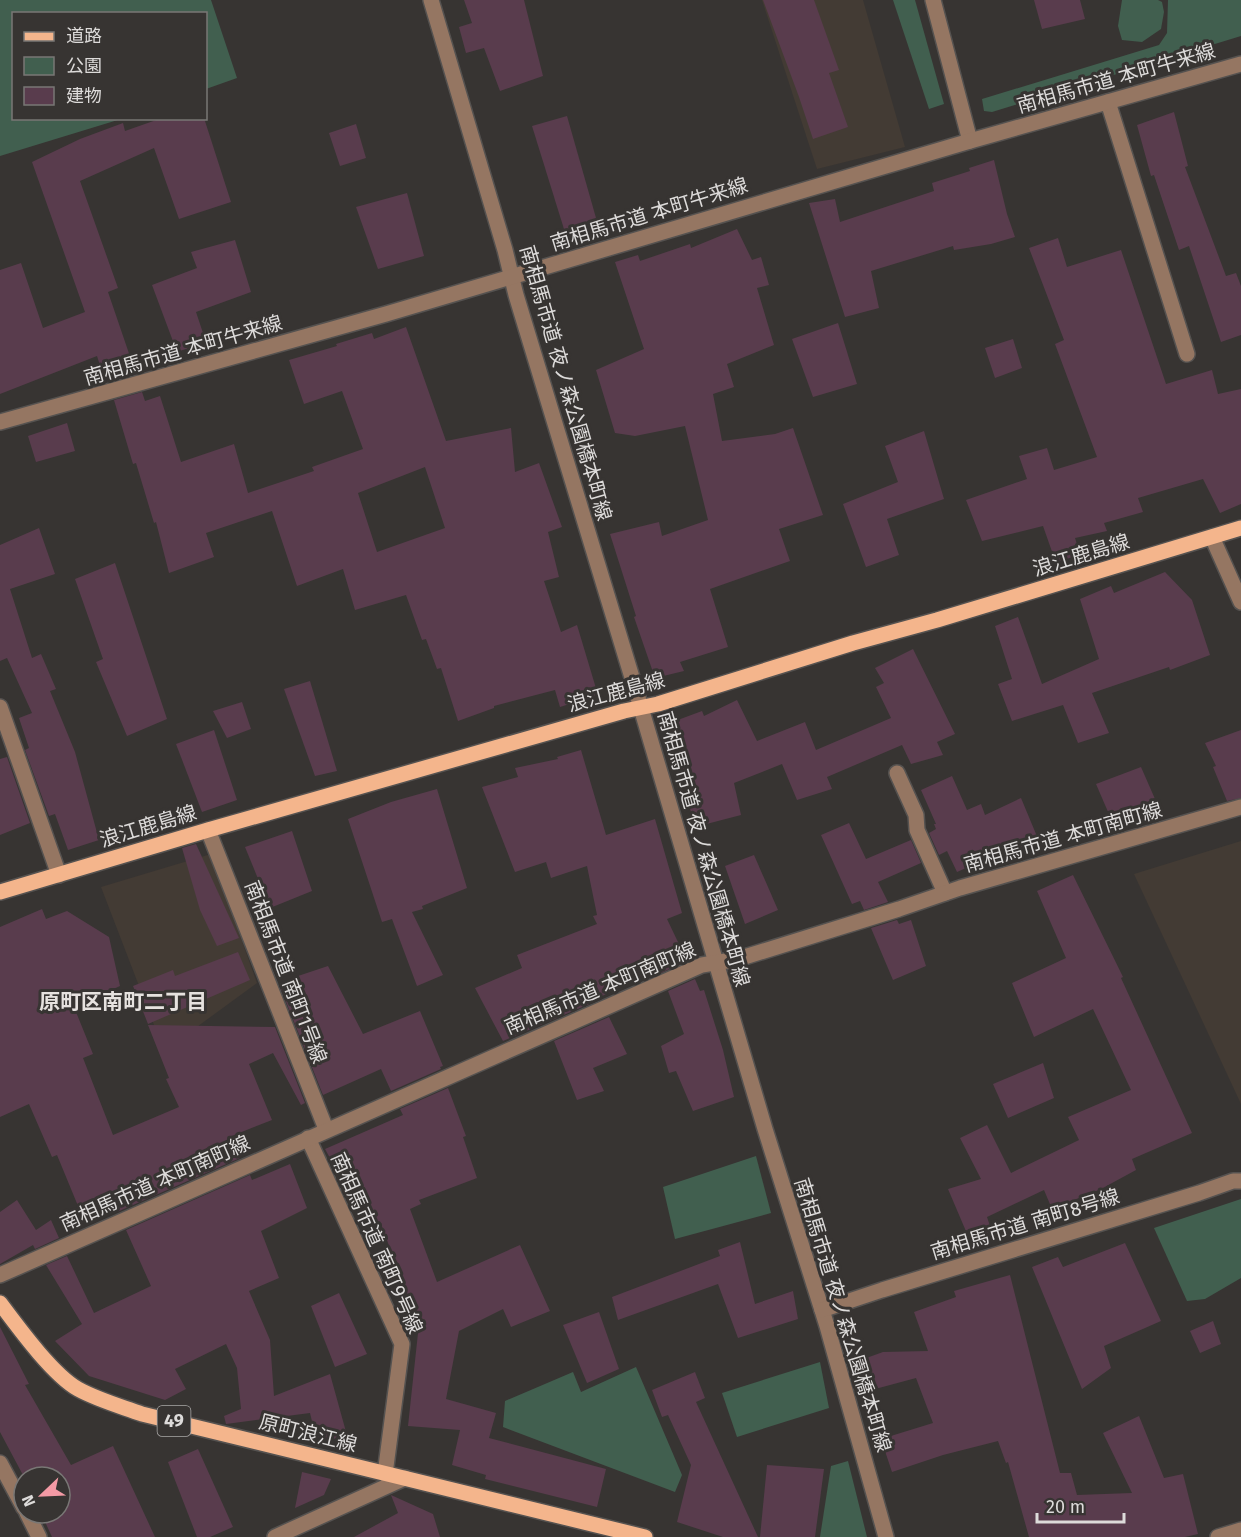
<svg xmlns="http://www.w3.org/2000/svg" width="1241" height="1537" font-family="'Fira Sans','Noto Sans JP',sans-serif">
	<rect width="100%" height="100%" fill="#373432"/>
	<g fill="#433b34">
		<polygon points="762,0 863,0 905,147 817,169"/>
		<polygon points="1241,841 1241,1104 1134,874"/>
		<polygon points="211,854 257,983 164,1051 101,887"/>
	</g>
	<g fill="#415f4f">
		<polygon points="0,0 211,0 237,78 206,89 206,14 14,14 14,118 121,119 0,156"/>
		<polygon points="893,0 915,0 944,104 929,109"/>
		<polygon points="1122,0 1158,0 1162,2 1164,12 1161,29 1142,42 1122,40 1118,26"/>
		<polygon points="1168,0 1241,0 1241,36 992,112 984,111 982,99 1159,45 1167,33"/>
		<polygon points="756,1156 771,1213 675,1239 663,1187"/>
		<polygon points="1241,1199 1241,1278 1205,1299 1187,1301 1154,1228"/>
		<polygon points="820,1362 829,1408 737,1437 722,1393"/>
		<polygon points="636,1367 682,1475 675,1492 503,1427 505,1401 573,1372 581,1392"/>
		<polygon points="848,1461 867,1537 820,1537 831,1466"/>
	</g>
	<g fill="#593c4d" fill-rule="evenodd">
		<polygon points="464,0 524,0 543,76 500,91 484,48 466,53 459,27 472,23"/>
		<polygon points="763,0 814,0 839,70 829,73 848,127 813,139 799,97"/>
		<polygon points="1034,0 1080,0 1085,19 1042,29"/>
		<polygon points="1174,112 1188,166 1185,167 1226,276 1236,273 1241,286 1241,335 1221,342 1189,246 1179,250 1154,175 1151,176 1137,125"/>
		<polygon points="567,116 600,232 568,242 532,126"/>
		<polygon points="162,118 204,118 231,202 179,219 154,148 80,181 118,288 108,292 136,374 108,382 105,374 103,375 97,356 0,394 0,270 21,263 43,328 85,312 32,162 80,139 123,123 125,131"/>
		<polygon points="356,124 366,158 340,166 329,133"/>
		<polygon points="994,160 1007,214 1015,237 991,244 954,250 953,246 871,271 879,308 845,317 809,203 835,199 840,222 934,191 932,183 970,171 969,168"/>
		<polygon points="407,193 424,256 378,269 356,207"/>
		<polygon points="737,229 752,260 761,257 769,285 757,288 774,345 727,364 734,387 713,394 722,441 775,434 793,428 823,515 779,529 790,561 710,589 728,647 680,662 684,671 655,678 634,617 636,616 610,534 659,522 662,536 708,520 685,426 635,436 615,433 596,370 644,349 615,262 638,255 640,261 690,244 691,248"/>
		<polygon points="1058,238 1067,267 1121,250 1166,384 1212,370 1218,394 1241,389 1241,504 1220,513 1203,479 1138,498 1143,512 1104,523 1107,531 1075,538 1080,554 1056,563 1043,526 982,541 966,500 1027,479 1019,456 1047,448 1054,470 1097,457 1055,344 1064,340 1029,248"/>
		<polygon points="235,240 251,292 196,312 206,342 177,352 152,285 197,268 191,252"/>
		<polygon points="838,323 857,384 813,397 792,339"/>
		<path d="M406 327 446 441 511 428 515 472 539 463 562 527 548 532 559 577 544 581 561 632 577 625 598 695 560 707 555 690 494 706V708L458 721 441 668 437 669 426 639 422 640 406 595 355 610 343 569 297 586 272 511 206 533 214 557 169 573 156 522 154 523 136 463 133 464 114 400 142 392 145 401 160 396 181 462 234 444 248 493 314 471 312 467 363 449 342 391 304 404 289 360 337 346 336 344 372 333 374 339ZM425 467 445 528 377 552 358 493Z"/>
		<polygon points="1013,339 1022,368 995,378 985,348"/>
		<polygon points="67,423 75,451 36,462 28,436"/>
		<polygon points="924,431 944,499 887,519 899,555 866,567 843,504 898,482 885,446"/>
		<polygon points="39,528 55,574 10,589 32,658 41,654 56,689 50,691 75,752 99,840 68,850 55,814 49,816 25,750 29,748 19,718 32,713 7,658 0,661 0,545"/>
		<polygon points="115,563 167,719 127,736 96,662 103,659 75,579"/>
		<polygon points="1165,572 1192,600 1210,655 1170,670 1169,667 1092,693 1109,733 1078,743 1063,705 1012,721 998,684 1012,679 995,626 1018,617 1042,684 1099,659 1080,599 1111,586 1114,593"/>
		<polygon points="913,649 955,734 937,742 943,755 911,764 902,745 827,777 832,789 797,800 782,764 734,783 741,815 695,827 667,724 702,711 704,716 737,700 757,741 805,722 816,750 891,718 876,687 884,683 875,668"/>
		<polygon points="310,681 337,771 315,776 284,689"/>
		<polygon points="242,702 251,729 227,738 213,711"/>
		<polygon points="214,730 237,800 202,812 176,744"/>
		<polygon points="1241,730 1241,798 1227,801 1213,767 1216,766 1205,743"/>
		<polygon points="581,750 606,835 655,819 682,913 667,919 687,961 661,973 659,968 600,997 601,999 503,1041 475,988 522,968 517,955 597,924 593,916 597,915 587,866 551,878 546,862 515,872 482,787 518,777 515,768 558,759 557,757"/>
		<polygon points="7,757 30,823 0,835 0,759"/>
		<polygon points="1141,767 1162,815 1115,828 1096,784"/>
		<polygon points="952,776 967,810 981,804 985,815 1021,798 1041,846 1013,858 1009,849 957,872 947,851 939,855 929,833 936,829 934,824 936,824 921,790"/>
		<polygon points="437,789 467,888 422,906 423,909 412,912 443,975 417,986 392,919 382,922 348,819 391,802"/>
		<polygon points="849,823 866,859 911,840 921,863 878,882 888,902 864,910 860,901 852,904 821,835"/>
		<polygon points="292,831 312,891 270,908 245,847"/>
		<polygon points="196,844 239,938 217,946 200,910 182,848"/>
		<polygon points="754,855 778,910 745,924 725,866"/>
		<polygon points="1073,875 1123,977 1121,978 1192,1133 1132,1159 1136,1170 1101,1189 1052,1209 1044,1190 987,1217 993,1235 971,1243 948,1189 981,1179 960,1138 987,1125 1011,1173 1079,1140 1068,1117 1131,1090 1093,1009 1034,1037 1012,983 1066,958 1037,891"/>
		<polygon points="42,909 46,919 67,911 109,937 120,986 74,1007 93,1054 83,1058 113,1135 179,1107 166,1079 169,1078 148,1025 275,1027 305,1103 301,1105 273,1053 249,1064 272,1120 229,1137 240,1158 117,1212 113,1203 83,1218 57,1155 52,1157 29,1104 0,1117 0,927"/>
		<polygon points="897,920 899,924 911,920 926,966 893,980 871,928"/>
		<polygon points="238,952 250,980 148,1024 133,986 173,970 175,976"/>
		<polygon points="328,966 363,1034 420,1011 443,1066 440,1067 441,1069 391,1091 381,1069 323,1095 281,989 300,981 298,976"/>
		<polygon points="695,979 700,991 704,990 723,1050 734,1097 693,1111 676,1071 669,1073 661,1046 684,1034 668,991"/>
		<polygon points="609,1017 627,1054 593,1068 604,1091 577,1100 554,1041"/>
		<polygon points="1043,1063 1054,1098 1008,1118 993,1084"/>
		<polygon points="448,1088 466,1136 463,1137 477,1178 419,1200 421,1204 410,1209 437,1282 520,1245 550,1311 511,1327 503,1309 459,1331 446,1399 496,1413 489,1438 606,1469 597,1507 485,1479 486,1475 452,1465 460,1430 408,1426 418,1333 398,1299 407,1295 380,1221 376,1223 355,1186 347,1189 325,1149 403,1115 400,1109"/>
		<polygon points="290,1164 307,1208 261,1231 279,1278 249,1291 270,1340 274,1396 330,1374 348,1439 316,1438 310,1413 226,1424 224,1416 241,1409 237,1368 226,1344 175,1369 186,1389 165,1400 89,1376 55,1341 82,1324 46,1265 67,1256 94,1313 151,1286 126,1230 250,1175 252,1180"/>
		<polygon points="17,1200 36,1230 51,1220 59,1238 35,1249 33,1245 0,1264 0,1212"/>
		<polygon points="740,1242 755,1304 793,1291 798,1319 738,1338 718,1284 618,1320 612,1297 720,1256 718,1250"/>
		<polygon points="1125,1243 1161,1321 1104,1346 1111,1368 1082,1389 1032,1267 1058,1257 1063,1267"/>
		<polygon points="1010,1275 1060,1473 1071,1473 1077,1495 1132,1493 1103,1433 1139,1416 1164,1478 1183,1474 1198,1534 1185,1537 1029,1537 1008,1462 1006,1463 998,1441 943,1455 892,1472 881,1439 933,1423 916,1378 864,1392 858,1361 883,1352 928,1351 914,1312 956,1297 954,1291"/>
		<polygon points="339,1293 367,1354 335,1367 311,1306"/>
		<polygon points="599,1312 619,1369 587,1383 563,1325"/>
		<polygon points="1213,1321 1221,1344 1200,1353 1190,1331"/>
		<polygon points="0,1327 29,1384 25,1385 71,1465 113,1446 155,1537 52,1537 41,1513 60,1513 60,1477 24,1477 0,1432"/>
		<polygon points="695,1372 705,1398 696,1402 758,1537 723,1537 677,1522 691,1465 668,1415 662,1417 652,1390"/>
		<polygon points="198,1449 233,1527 210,1537 197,1537 168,1462"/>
		<polygon points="767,1465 824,1469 815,1537 760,1537"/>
		<polygon points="302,1472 331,1479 324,1495 295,1508"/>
		<polygon points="391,1495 433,1514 440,1537 354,1537 398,1513"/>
	</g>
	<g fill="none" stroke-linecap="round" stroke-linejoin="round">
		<defs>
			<g id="minor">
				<polyline points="431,0 505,250 516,295 634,684 765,1129 827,1326 886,1537"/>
				<polyline points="933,0 970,141"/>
				<polyline points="1108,102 1187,354"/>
				<polyline points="0,422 386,314 970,141 1241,64"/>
				<polyline points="1212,537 1241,602"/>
				<polyline points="0,707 59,875"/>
				<polyline points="897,773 916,815 917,830 945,893"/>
				<polyline points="208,830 326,1129"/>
				<polyline points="308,1138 402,1344 385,1474"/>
				<polyline points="0,1275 702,965 738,959 899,909 960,888 1241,807"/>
				<polyline points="822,1310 882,1290 1199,1193 1233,1181 1241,1181"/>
				<polyline points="0,1463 24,1508"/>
				<polyline points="27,1513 39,1537"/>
				<polyline points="275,1537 405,1478"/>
				<polyline points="1218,1537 1241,1530"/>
			</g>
			<g id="major">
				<polyline points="0,892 208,830 624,711 658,704 853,643 937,620 1241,528"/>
				<path d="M0 1303C18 1327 52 1374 78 1389 98 1400 120 1406 142 1414L645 1537"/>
			</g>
		</defs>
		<use href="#minor" stroke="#555250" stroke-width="18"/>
		<use href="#major" stroke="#555250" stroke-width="18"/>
		<use href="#minor" stroke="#957662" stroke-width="15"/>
		<use href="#major" stroke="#f4b58c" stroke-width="15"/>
	</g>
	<g text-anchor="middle" stroke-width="6" stroke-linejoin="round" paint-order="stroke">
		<rect fill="#373432" stroke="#aba9a8" stroke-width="1.5" x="157.5" y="1406" width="33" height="30" rx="4.5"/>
		<g font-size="18" font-weight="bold" fill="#dddbda">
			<text x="174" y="1427">49</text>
		</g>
		<g font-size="20" fill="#dddbda" stroke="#373432">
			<text transform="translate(1116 78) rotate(-16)" y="7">南相馬市道 本町牛来線</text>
			<text transform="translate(649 214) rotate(-17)" y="7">南相馬市道 本町牛来線</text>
			<text transform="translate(183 350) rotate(-16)" y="7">南相馬市道 本町牛来線</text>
			<text transform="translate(566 383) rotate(74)" y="7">南相馬市道 夜ノ森公園橋本町線</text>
			<text transform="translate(1081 555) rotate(-17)" y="7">浪江鹿島線</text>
			<text transform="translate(616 692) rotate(-15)" y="7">浪江鹿島線</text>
			<text transform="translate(148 826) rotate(-17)" y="7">浪江鹿島線</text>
			<text transform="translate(1063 837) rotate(-16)" y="7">南相馬市道 本町南町線</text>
			<text transform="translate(704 849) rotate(74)" y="7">南相馬市道 夜ノ森公園橋本町線</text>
			<text transform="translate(286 972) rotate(69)" y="7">南相馬市道 南町1号線</text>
			<text transform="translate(600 988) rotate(-23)" y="7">南相馬市道 本町南町線</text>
			<text transform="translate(155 1183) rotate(-24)" y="7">南相馬市道 本町南町線</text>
			<text transform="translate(1025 1224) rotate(-17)" y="7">南相馬市道 南町8号線</text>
			<text transform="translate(377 1243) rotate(66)" y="7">南相馬市道 南町9号線</text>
			<text transform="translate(843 1315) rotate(73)" y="7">南相馬市道 夜ノ森公園橋本町線</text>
			<text transform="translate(308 1433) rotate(14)" y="7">原町浪江線</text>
		</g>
		<g font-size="21" font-weight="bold" fill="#e6e2df" stroke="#373432">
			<text x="123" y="1009">原町区南町二丁目</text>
		</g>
	</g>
	<rect x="12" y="12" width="195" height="108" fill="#373432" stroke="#797775" stroke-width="1.5"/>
	<rect x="24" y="32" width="30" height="9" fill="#f4b58c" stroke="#797775" stroke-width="1.5"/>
	<text x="66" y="42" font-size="18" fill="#dddbda">道路</text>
	<rect x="24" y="57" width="30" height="18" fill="#415f4f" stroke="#797775" stroke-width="1.5"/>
	<text x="66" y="72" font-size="18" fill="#dddbda">公園</text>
	<rect x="24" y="87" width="30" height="18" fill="#593c4d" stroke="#797775" stroke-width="1.5"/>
	<text x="66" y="102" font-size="18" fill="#dddbda">建物</text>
	<g transform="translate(42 1495) rotate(247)"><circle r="28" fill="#373432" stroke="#797775" stroke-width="1.5"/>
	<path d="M0-4.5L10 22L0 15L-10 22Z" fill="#f49aa5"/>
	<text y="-9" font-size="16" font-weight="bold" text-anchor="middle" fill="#dddbda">N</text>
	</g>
	<path d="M1037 1513v9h87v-9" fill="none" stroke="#dddbda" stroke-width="3"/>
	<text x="1046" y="1513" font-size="18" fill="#dddbda" stroke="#373432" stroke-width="4.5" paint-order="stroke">20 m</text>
</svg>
